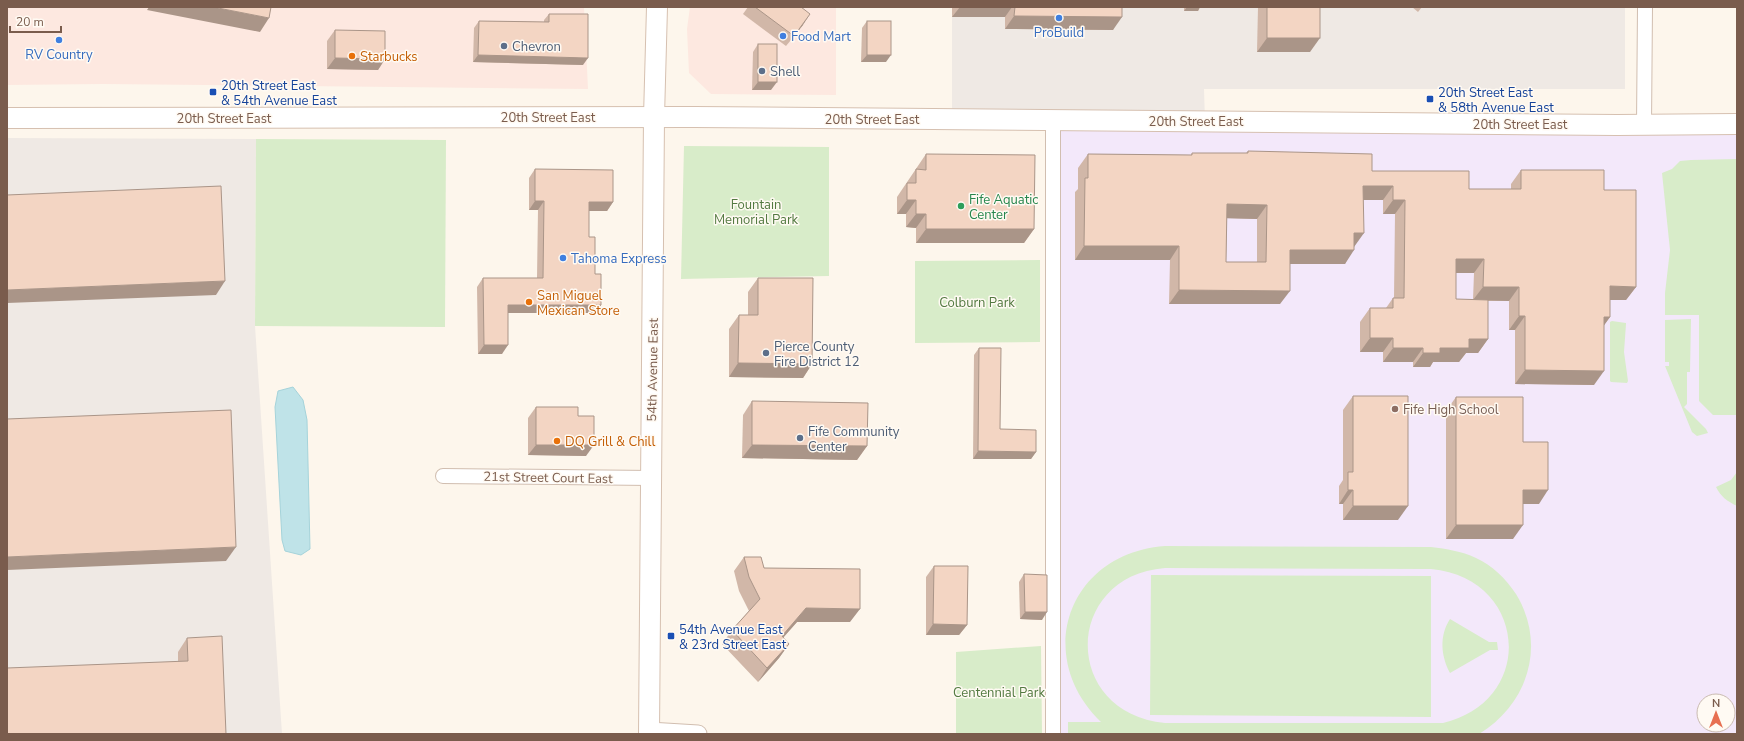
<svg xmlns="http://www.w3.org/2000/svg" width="1744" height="741" font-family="'Nunito Sans',sans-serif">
	<rect width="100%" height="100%" fill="#fdf6ec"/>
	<g fill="#fde8e0">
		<polygon points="7,7 584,7 588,89 103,84 7,85"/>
		<polygon points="690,7 836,7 836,95 711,94 689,73 687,29"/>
	</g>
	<g fill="#efe9e4">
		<polygon points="952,7 1625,7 1625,89 1204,89 1205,122 952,120"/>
		<polygon points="7,138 256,139 255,326 282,734 7,734"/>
	</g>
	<path fill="#f3e8fa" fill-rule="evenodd" d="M1053 120 1737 124V734H1053ZM1704 701H1728V725H1704Z"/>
	<g fill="#d8ecc9" fill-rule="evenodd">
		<polygon points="256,139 446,140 445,327 255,326"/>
		<polygon points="684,146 829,147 829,276 681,279"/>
		<polygon points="1737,159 1737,415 1713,415 1699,401 1699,315 1665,315 1665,293 1670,250 1662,173 1672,169 1680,161 1691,160"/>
		<polygon points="1040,260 1040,342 915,343 915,261"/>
		<polygon points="1691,319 1690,372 1687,372 1687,404 1684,407 1706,429 1708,433 1697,436 1692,432 1665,366 1669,366 1669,362 1665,362 1665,320"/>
		<polygon points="1612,321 1626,323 1626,324 1624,352 1628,381 1627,383 1611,382 1610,381 1610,322"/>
		<path d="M1737 472V506C1727 501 1721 497 1716 487L1731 480Z"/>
		<path d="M1165 546 1431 547C1447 549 1461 551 1476 558 1492 565 1506 579 1516 594 1547 645 1528 704 1479 734H1068V722H1101C1032 655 1069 553 1165 546ZM1165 568 1431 569C1528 578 1537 701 1443 723H1165C1061 713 1063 576 1165 568Z"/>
		<polygon points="1151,575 1431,576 1431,717 1150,715"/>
		<path d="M1450 619 1489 642H1497L1498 650H1490L1450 673C1441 656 1439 636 1450 619Z"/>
		<polygon points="1041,646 1042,734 956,734 956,652"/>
	</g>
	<polygon fill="#bfe3e8" stroke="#a5d3da" points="293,387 303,400 307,420 310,549 301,555 285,551 282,540 275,407 278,391"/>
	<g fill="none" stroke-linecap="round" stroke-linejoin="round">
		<defs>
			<g id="minor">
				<polyline points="1053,120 1053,734"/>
				<polyline points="1644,125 1645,7"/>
				<polyline points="443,476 652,478"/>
			</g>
			<polyline id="tertiary" points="649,731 698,734"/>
			<g id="secondary">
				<polyline points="7,118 694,117 1617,125 1737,124"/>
				<polyline points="649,734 654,117 657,7"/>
			</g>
		</defs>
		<use href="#minor" stroke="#d1beb0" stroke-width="16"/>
		<use href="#tertiary" stroke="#d1beb0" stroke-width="19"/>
		<use href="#secondary" stroke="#d6c0b0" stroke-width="22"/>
		<use href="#minor" stroke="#fff" stroke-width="14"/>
		<use href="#tertiary" stroke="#fff" stroke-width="17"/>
		<use href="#secondary" stroke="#fff" stroke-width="20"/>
	</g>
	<g fill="#d1b7a8" fill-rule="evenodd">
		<polygon points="748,7 801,7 803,25 786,46 743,14"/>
		<polygon points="952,7 1122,7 1113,30 1005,29 1005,17 952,17"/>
		<polygon points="1184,7 1200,7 1198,11 1184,11"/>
		<polygon points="1258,7 1320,7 1310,52 1257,52"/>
		<polygon points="1412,7 1422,7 1418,12"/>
		<polygon points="549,14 583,65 473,62 474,28 479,21 544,22 544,20"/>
		<polygon points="867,21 886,62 861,62 862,28"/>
		<polygon points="335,30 385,59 378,70 327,69 327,41"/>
		<polygon points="758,44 771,90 752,90 753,52"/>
		<path d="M1248 151 1372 171 1469 189H1511V184L1521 170 1604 190 1636 287 1626 300H1610V317L1604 325 1594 385 1515 384V330H1509V301H1488V339L1478 353H1466L1459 362H1433L1430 367H1413V362H1383V352H1360V322L1370 308H1386L1393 298H1394L1395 214H1383V200H1363L1354 246 1345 264H1290L1280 304H1169L1170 260H1075V192L1078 189V168L1088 154 1191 155 1192 153H1246ZM1227 218 1257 219V262H1226ZM1456 273H1474L1473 300 1456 299Z"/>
		<polygon points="926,154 1034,229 1024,243 916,243 916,228 906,227 906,214 897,214 897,197"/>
		<polygon points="535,169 613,202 607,211 589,211 589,237 595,274 601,305 595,313 508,313 502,354 478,354 477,287 483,278 537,278 538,210 529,210 529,178"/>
		<polygon points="758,278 812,364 803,378 729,377 729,329 739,315 748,315 748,292"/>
		<polygon points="979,348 1000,429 1036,452 1031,459 973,459 974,355"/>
		<polygon points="1353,396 1398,520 1343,520 1343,504 1339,504 1339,486 1343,480 1343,410"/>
		<polygon points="1456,397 1523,442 1539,504 1523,504 1513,539 1446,539 1446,411"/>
		<polygon points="752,401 867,446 857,460 742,458 743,415"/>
		<polygon points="536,407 586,456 528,455 528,418"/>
		<polygon points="744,557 764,568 850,622 797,622 783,638 789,644 779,658 758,682 722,644 732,630 749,611 739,591 734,571"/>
		<polygon points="934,566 967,625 959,635 926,635 926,577"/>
		<polygon points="1024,574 1042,620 1020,619 1019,582"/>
		<polygon points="187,638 226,734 178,662 178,652"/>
	</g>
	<g fill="#aa9588">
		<polygon points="149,7 213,7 269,18 260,32 147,10"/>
		<polygon points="960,7 1012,7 1005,17 952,17"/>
		<polygon points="1187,7 1200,7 1198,11 1184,11"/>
		<polygon points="810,14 803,25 786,46 794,36"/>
		<polygon points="1014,16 1122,17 1113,30 1005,29"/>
		<polygon points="1267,38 1320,38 1310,52 1257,52"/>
		<polygon points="478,55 588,58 583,65 473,62"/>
		<polygon points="867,55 891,55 886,62 861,62"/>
		<polygon points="335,58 385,59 378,70 327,69"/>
		<polygon points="758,82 777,82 771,90 752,90"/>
		<polygon points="1363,186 1393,186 1383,200 1353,200"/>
		<polygon points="907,200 916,200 906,214 897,214"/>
		<polygon points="1393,200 1405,200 1395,214 1383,214"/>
		<polygon points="535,201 544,201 538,210 529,210"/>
		<polygon points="589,202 613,202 607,211 583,211"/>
		<polygon points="1227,204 1267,205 1257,219 1217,218"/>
		<polygon points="916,214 926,214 916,228 906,227"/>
		<polygon points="926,229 1034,229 1024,243 916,243"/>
		<polygon points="1354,233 1364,233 1354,247"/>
		<polygon points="1084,246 1179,246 1170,260 1075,260"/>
		<polygon points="1290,250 1354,250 1345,264 1280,264"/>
		<polygon points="1456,259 1484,259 1474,273 1446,273"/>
		<polygon points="225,281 216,295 7,303 7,290"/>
		<polygon points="1610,286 1636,287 1626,300 1600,300"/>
		<polygon points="1483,287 1519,287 1509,301 1473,300"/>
		<polygon points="1179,290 1290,291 1280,304 1169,304"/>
		<polygon points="508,305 601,305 595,313 502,313"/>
		<polygon points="1519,316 1525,316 1515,330 1509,330"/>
		<polygon points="1604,317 1610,317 1600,331"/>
		<polygon points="1370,338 1393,338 1383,352 1360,352"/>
		<polygon points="1469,339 1488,339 1478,353 1466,353 1459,362 1433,362 1430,367 1413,367 1423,353"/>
		<polygon points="484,345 508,345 502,354 478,354"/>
		<polygon points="1393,348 1423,348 1413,362 1383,362"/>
		<polygon points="738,363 812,364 803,378 729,377"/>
		<polygon points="1525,370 1604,371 1594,385 1515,384"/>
		<polygon points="536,445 594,445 586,456 528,455"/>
		<polygon points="752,445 867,446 857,460 742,458"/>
		<polygon points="978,451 1036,452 1031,459 973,459"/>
		<polygon points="1348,490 1353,490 1343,504 1339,504"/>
		<polygon points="1523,490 1548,490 1539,504 1513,504"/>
		<polygon points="1353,506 1408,506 1398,520 1343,520"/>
		<polygon points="1456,525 1523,525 1513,539 1446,539"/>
		<polygon points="236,547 226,561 7,570 7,557"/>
		<polygon points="806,608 860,609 850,622 797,622 772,650 782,636"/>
		<polygon points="1025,612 1047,612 1042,620 1020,619"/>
		<polygon points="933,624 967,625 959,635 926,635"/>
		<polygon points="789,644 779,658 758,682 767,668"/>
	</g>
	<g fill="#f3d5c3" stroke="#aa9588" fill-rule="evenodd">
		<polygon points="213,7 271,7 269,18"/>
		<polygon points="755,7 801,7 810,14 794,36"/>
		<polygon points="1015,7 1122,7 1122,17 1014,16"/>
		<rect x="1267" y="7" width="53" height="31"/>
		<polygon points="549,14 588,14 588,58 478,55 479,21 549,22"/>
		<rect x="867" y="21" width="24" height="34"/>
		<polygon points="335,30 385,31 385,59 335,58"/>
		<rect x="758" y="44" width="19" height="38"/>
		<path d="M1248 151 1372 154V171H1469V189H1521V170H1604V190H1636V287L1610 286V317H1604V371L1525 370V316H1519V287H1483L1484 259H1456V299L1488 300V339H1469V348H1440V353H1423V348H1393V338H1370V308H1393V298H1404L1405 200H1393V186H1363L1364 233H1354V250H1290V291L1179 290V246H1084L1085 178H1088V154L1192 155V153H1248ZM1227 204 1267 205 1266 262H1226Z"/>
		<polygon points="926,154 1035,155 1034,229 926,229 926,214 916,214 916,200 907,200 907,183 916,183 916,169 926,170"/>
		<polygon points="535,169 613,170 613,202 589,202 589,237 595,237 595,274 601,274 601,305 508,305 508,345 484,345 483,278 543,278 544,201 535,201"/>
		<polygon points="221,186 225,281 7,290 7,195"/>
		<polygon points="758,278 813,278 812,364 738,363 739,315 758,315"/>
		<polygon points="979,348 1001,348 1000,429 1036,430 1036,452 978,451"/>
		<polygon points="1353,396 1408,396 1408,506 1353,506 1353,490 1348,490 1348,472 1353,472"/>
		<polygon points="1456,397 1523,397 1523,442 1548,442 1548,490 1523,490 1523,525 1456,525"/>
		<polygon points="752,401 868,403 867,446 752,445"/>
		<polygon points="536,407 578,407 578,416 594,416 594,445 536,445"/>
		<polygon points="231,410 236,547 7,557 7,419"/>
		<polygon points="744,557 761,557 764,568 860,569 860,609 806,608 782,636 789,644 767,668 732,630 760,599 749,577"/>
		<polygon points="934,566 968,566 967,625 933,624"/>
		<polygon points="1024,574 1047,575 1047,612 1025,612"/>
		<polygon points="222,636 226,734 7,734 7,668 188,661 187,638"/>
	</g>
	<g fill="#3f7fe0" stroke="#fffaf3" stroke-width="1.5">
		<circle cx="1059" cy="18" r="4"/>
		<circle cx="783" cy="36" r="4"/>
		<circle cx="59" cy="40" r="4"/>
		<circle cx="563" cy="258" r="4"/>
	</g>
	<g fill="#5c6f8a" stroke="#fffaf3" stroke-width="1.5">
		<circle cx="504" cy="46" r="4"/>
		<circle cx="762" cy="71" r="4"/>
		<circle cx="766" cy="353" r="4"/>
		<circle cx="800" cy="438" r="4"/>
	</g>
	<g fill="#e8710a" stroke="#fffaf3" stroke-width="1.5">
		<circle cx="352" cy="56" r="4"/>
		<circle cx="529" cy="302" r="4"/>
		<circle cx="557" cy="441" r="4"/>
	</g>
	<g fill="#1a4fb4" stroke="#fffaf3" stroke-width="1.5">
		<rect x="209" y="88" width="8" height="8" rx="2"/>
		<rect x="1426" y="95" width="8" height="8" rx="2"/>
		<rect x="667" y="632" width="8" height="8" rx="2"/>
	</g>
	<circle fill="#2e9e5b" stroke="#fffaf3" stroke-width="1.5" cx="961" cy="206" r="4"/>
	<circle fill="#8d6e63" stroke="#fffaf3" stroke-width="1.5" cx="1395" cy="409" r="4"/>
	<g text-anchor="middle" stroke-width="3" stroke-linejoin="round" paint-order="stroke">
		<g font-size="13" fill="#366cbe" stroke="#fffaf3">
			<text x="1059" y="37">ProBuild</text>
			<text x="791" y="41" text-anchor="start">Food Mart</text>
			<text x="59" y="59">RV Country</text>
			<text x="571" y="263" text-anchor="start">Tahoma Express</text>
		</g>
		<g font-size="13" fill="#4e5e75" stroke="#fffaf3" text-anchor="start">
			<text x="512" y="51">Chevron</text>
			<text x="770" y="76">Shell</text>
			<text x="774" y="351">Pierce County<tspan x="774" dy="15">Fire District 12</tspan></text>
			<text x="808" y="436">Fife Community<tspan x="808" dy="15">Center</tspan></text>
		</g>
		<g font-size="13" fill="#c56008" stroke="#fffaf3" text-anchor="start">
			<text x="360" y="61">Starbucks</text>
			<text x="537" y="300">San Miguel<tspan x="537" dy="15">Mexican Store</tspan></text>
			<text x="565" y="446">DQ Grill &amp; Chill</text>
		</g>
		<g font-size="13" fill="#164399" stroke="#fffaf3" text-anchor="start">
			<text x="221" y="90">20th Street East<tspan x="221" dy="15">&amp; 54th Avenue East</tspan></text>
			<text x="1438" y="97">20th Street East<tspan x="1438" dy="15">&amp; 58th Avenue East</tspan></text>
			<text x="679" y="634">54th Avenue East<tspan x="679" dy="15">&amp; 23rd Street East</tspan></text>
		</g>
		<g font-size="13" fill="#7a5c4d" stroke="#fffaf3">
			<text x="548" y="122">20th Street East</text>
			<text x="224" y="123">20th Street East</text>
			<text x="872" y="124">20th Street East</text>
			<text x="1196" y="126">20th Street East</text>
			<text x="1520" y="129">20th Street East</text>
			<text transform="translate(652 370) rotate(-89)" y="5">54th Avenue East</text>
			<text transform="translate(548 477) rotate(1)" y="5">21st Street Court East</text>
		</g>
		<g font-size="13" fill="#27864d" stroke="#fffaf3" text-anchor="start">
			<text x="969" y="204">Fife Aquatic<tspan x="969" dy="15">Center</tspan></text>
		</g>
		<g font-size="13" fill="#537a41" stroke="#fffaf3">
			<text x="756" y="209">Fountain<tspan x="756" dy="15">Memorial Park</tspan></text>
			<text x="977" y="307">Colburn Park</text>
			<text x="999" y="697">Centennial Park</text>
		</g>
		<g font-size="13" fill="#785e54" stroke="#fffaf3" text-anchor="start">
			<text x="1403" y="414">Fife High School</text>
		</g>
	</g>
	<rect width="1744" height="741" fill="none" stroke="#7a5c4d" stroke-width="16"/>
	<g transform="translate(1716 713)"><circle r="19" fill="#fffaf3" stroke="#cabbb1"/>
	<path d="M0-3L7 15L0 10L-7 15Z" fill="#e76f51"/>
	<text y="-6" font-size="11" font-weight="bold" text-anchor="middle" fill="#7a5c4d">N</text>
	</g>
	<path d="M10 26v6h51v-6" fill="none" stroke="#7a5c4d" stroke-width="2"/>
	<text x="16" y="26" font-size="12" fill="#7a5c4d" stroke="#fffaf3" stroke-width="3" paint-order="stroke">20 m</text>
</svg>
